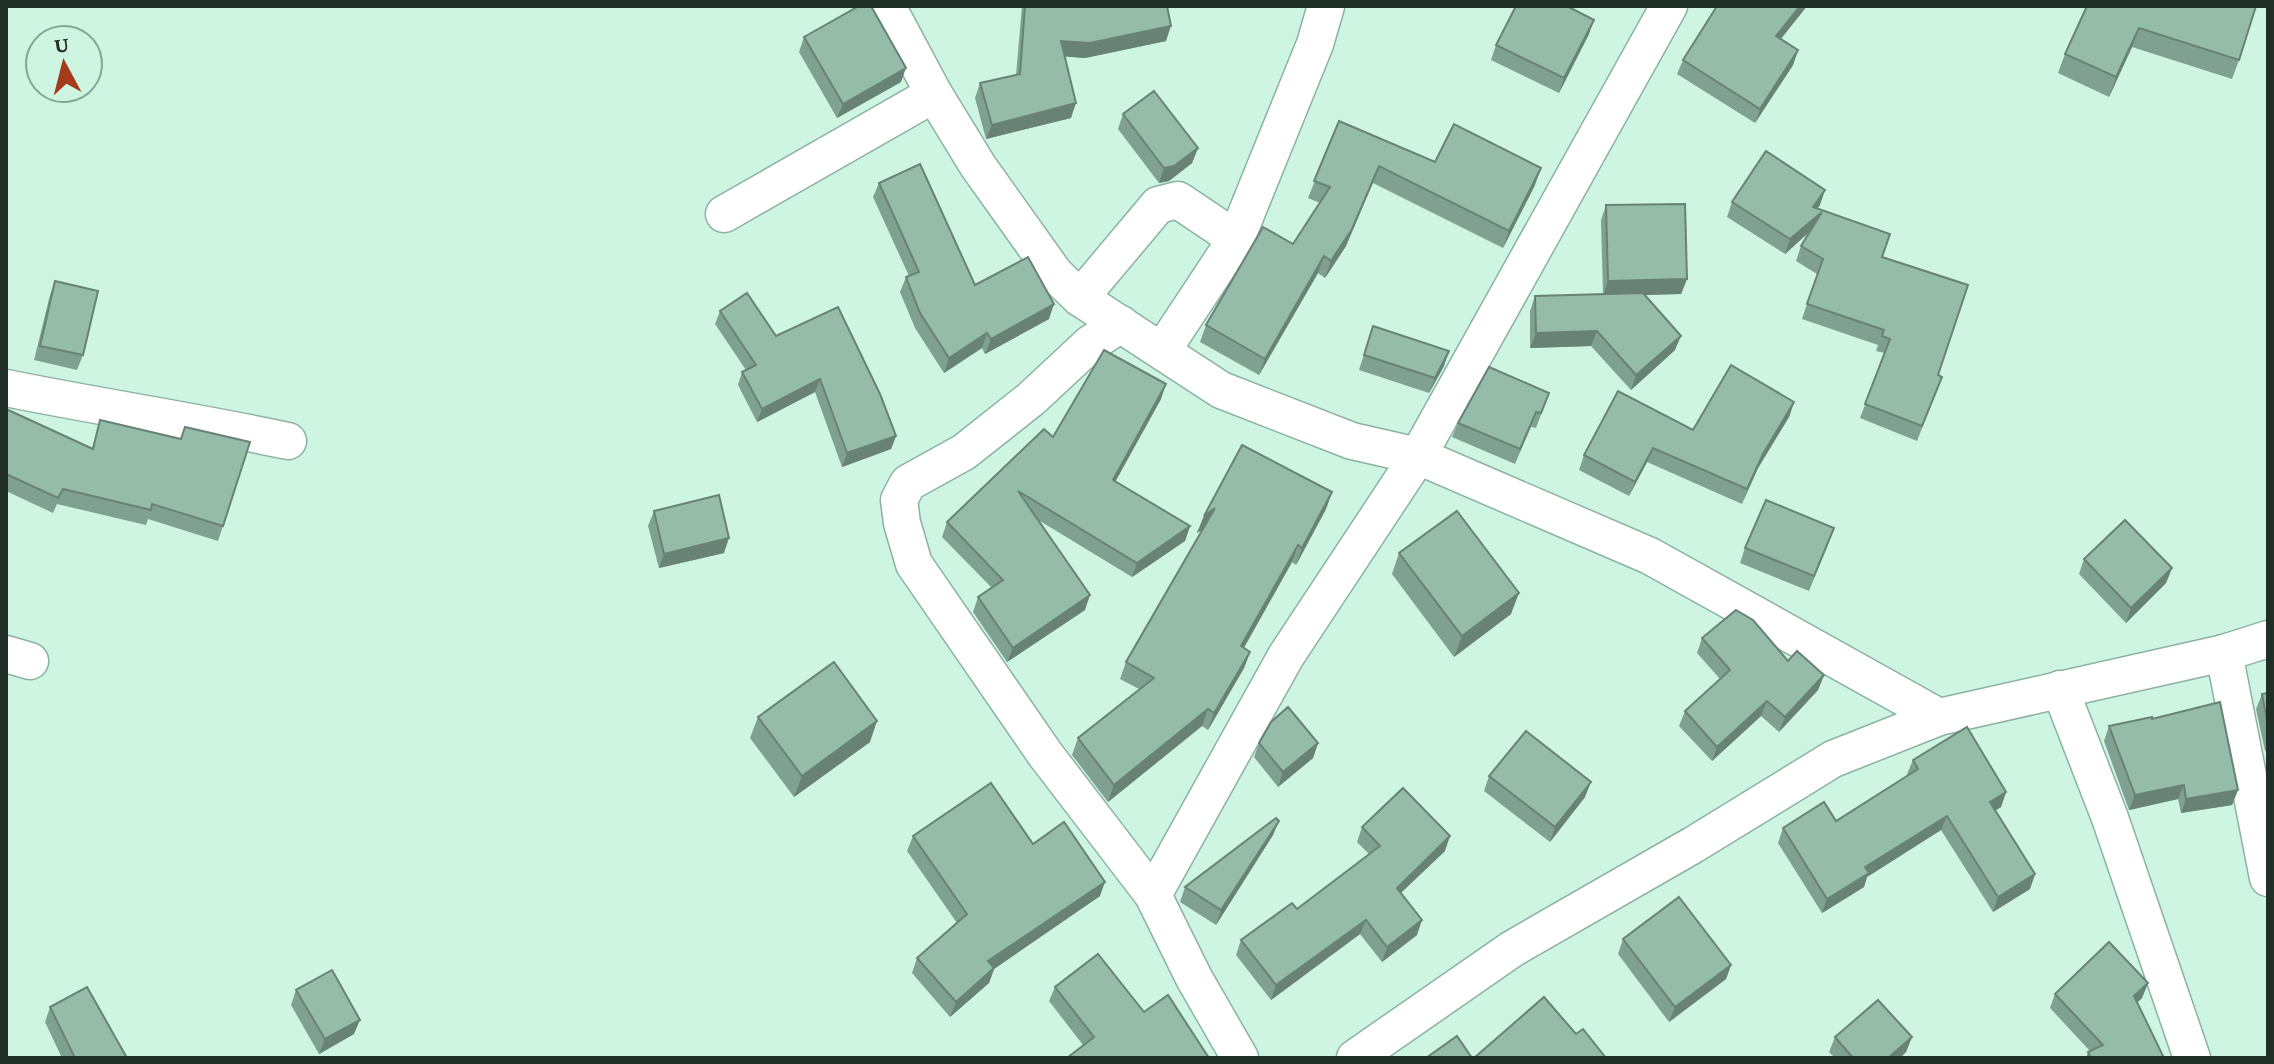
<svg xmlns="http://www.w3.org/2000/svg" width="2274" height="1064" font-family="'Crimson Pro',serif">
	<rect width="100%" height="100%" fill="#cdf5e2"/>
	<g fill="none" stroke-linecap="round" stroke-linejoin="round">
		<defs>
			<g id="minor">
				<polyline points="887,6 934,94 978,166 1055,274 1080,298 1221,390 1352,441 1418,456 1650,556 1939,717"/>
				<polyline points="724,214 934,94"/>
				<polyline points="1080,298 1158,205 1178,200 1236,239"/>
				<polyline points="1121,324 1090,344 1031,399 964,452 908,483 899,500 902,523 914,564 1045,754 1153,895"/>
				<polyline points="1162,351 1236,239 1315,44 1326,6"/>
				<path d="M6 388C100 407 194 421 288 441"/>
				<polyline points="2224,653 2268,878"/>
				<polyline points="6,654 30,661"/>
				<polyline points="2060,689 2110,818 2192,1058"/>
				<polyline points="1240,1058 1194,978 1153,895 1286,656 1418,456 1669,6"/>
				<polyline points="1355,1058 1512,949 1693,845 1833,759 1939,717 2224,653 2268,639"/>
			</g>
		</defs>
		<use href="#minor" stroke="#8cb2a0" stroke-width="39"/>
		<use href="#minor" stroke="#fff" stroke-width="36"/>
	</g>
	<g fill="#80a191">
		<polygon points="1022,6 1167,6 1166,41 1085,58 1065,56 1071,118 986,139 975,98 980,83 1016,75"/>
		<polygon points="1717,6 1807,6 1781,39 1798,50 1793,65 1755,123 1677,74 1683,60"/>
		<polygon points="2087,6 2239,60 2232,79 2132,47 2109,97 2058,73 2065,54"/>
		<polygon points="1589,34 1559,93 1491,60 1496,45"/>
		<polygon points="804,37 901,82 837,118 799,52"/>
		<polygon points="1123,114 1198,148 1192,163 1169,181 1159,183 1118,129"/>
		<polygon points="1339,121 1435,162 1535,185 1503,248 1373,183 1346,246 1325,278 1318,273 1259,375 1200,342 1206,325 1293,244 1320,203 1308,198"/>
		<polygon points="879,183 975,285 1049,319 985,354 982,348 944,373 915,328 900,292 906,277 909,276 873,197"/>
		<polygon points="1732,202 1820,205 1817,208 1882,257 1938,375 1942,377 1917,441 1860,418 1885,353 1876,351 1878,345 1802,319 1817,274 1796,261 1801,246 1809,232 1785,254 1727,217"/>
		<polygon points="1606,205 1687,279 1681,294 1645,295 1675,350 1631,390 1591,346 1530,348 1530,311 1535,296 1603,294 1601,220"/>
		<polygon points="55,281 83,355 77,370 34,360 50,295"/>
		<polygon points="720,311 776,336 896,436 891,449 842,467 815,392 757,422 738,385 742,372 746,370 715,324"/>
		<polygon points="1373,326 1444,366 1429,393 1359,370"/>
		<polygon points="1549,393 1536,428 1531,427 1515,464 1452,437 1458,423"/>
		<polygon points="1161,399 1115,481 1190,526 1185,541 1132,577 1040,521 1085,610 1007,662 973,612 978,597 992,588 942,537 947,522 1053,437"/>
		<polygon points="1794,402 1789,417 1758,468 1742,504 1647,462 1629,496 1579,470 1584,455 1693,430"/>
		<polygon points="6,409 92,449 100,420 180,439 185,427 223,526 218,541 148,519 146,525 57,504 53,513 6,491"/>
		<polygon points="1332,492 1326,509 1296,565 1292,562 1244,648 1250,652 1244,668 1208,730 1202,726 1108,802 1072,755 1078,738 1139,689 1120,679 1126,662 1203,529 1197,533 1204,516"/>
		<polygon points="654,511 724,553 659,568 648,526"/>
		<polygon points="1829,542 1809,591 1740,563 1745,548"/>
		<polygon points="1399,553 1511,614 1454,657 1392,574"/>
		<polygon points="2084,559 2172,568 2166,583 2126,623 2079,574"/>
		<polygon points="1702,638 1788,661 1824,675 1818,690 1779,732 1761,716 1712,761 1679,726 1685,711 1720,679 1697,653"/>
		<polygon points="2268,693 2268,750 2265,751 2256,709 2262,694"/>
		<polygon points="758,717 870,742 794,797 750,738"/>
		<polygon points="2152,719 2238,790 2232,805 2181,813 2178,799 2129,810 2104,741 2109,726"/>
		<polygon points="1259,743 1318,743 1313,758 1278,787 1254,757"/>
		<polygon points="1913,760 2006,792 2001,807 1995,810 2035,874 2030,889 1993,912 1941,830 1867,877 1864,887 1822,913 1778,843 1783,828 1836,821 1908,775 1907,774"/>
		<polygon points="1489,776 1585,797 1550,842 1484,791"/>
		<polygon points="1362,827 1445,851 1401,893 1417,935 1382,962 1360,934 1271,1000 1236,955 1241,940 1297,909 1369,854 1357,842"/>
		<polygon points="1273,835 1216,925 1180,902 1185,887"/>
		<polygon points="913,836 1033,844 1100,896 994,969 989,983 950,1017 912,973 917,958 957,923 907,851"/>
		<polygon points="1623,939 1731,965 1726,979 1669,1022 1618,954"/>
		<polygon points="2148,983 2142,998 2137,1002 2164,1058 2086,1058 2088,1052 2090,1051 2050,1008 2055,994"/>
		<polygon points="1055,987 1144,1012 1083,1045 1049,1001"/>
		<polygon points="296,990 354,1034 319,1054 291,1005"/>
		<polygon points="50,1007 127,1058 62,1058 45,1022"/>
		<polygon points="1835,1037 1912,1037 1906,1052 1900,1058 1835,1058 1829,1052"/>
	</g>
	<g fill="#688376">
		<polygon points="1800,6 1807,6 1771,51 1776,36"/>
		<polygon points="1594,20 1589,34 1559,93 1564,78"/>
		<polygon points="1171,26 1166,41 1085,58 1056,56 1061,41"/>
		<polygon points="2139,28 2132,47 2109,97 2116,77"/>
		<polygon points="1798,50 1793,65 1755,123 1760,109"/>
		<polygon points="906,68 901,82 837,118 843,104"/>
		<polygon points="1076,103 1071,118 986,139 992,125"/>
		<polygon points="1198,148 1192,163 1169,181 1159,183 1164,168"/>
		<polygon points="1379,166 1346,246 1325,278 1331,261"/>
		<polygon points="1541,168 1535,185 1503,248 1509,231"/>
		<polygon points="1825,190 1820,205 1808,222 1813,207"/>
		<polygon points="1822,212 1816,226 1785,254 1790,239"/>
		<polygon points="1324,256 1318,273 1259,375 1265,359"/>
		<polygon points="1687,279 1681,294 1603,296 1608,281"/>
		<polygon points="1054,304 1049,319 985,354 991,339"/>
		<polygon points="1597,331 1591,346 1530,348 1536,333"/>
		<polygon points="987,333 982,348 944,373 949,358"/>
		<polygon points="1681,336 1675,350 1631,390 1636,375"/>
		<polygon points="1449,351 1444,366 1429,393 1435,378"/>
		<polygon points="820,379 815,392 757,422 762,409"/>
		<polygon points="1166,384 1161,399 1108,495 1113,480"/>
		<polygon points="1794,402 1789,417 1758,468 1742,504 1763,454"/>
		<polygon points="896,436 891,449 842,467 847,453"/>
		<polygon points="1653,448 1647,462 1629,496 1635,482"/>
		<polygon points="1332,492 1326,509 1296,565 1302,548"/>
		<polygon points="1215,508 1209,525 1197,533 1204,516"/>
		<polygon points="1190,526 1185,541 1132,577 1137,563"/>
		<polygon points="729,538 724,553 659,568 664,554"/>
		<polygon points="1298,545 1292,562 1235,663 1241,646"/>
		<polygon points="2172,568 2166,583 2126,623 2131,608"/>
		<polygon points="1519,593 1511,614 1454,657 1462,636"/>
		<polygon points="1090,595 1085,610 1007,662 1013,648"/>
		<polygon points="1250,652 1244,668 1208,730 1214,713"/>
		<polygon points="1824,675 1818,690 1779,732 1785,717"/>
		<polygon points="1767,701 1761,716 1712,761 1717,747"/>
		<polygon points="1208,709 1202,726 1108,802 1114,785"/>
		<polygon points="877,721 870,742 794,797 802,776"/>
		<polygon points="1318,743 1313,758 1278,787 1283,772"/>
		<polygon points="1591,782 1585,797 1550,842 1555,827"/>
		<polygon points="2184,785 2178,799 2129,810 2135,795"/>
		<polygon points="2238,790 2232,805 2181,813 2186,799"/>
		<polygon points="2006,792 2001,807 1985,817 1990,802"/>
		<polygon points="1947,816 1941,830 1867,877 1864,887 1822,913 1827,899 1865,867"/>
		<polygon points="1279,821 1273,835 1216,925 1221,910"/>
		<polygon points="1450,836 1445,851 1391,902 1397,888"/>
		<polygon points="2035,874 2030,889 1993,912 1998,897"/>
		<polygon points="1105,882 1100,896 994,969 989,983 950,1017 956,1002 988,961"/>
		<polygon points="1366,920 1360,934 1271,1000 1276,985"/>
		<polygon points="1422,920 1417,935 1382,962 1387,947"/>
		<polygon points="1731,965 1726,979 1669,1022 1675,1007"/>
		<polygon points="2148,983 2142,998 2129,1011 2134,996"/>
		<polygon points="360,1020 354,1034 319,1054 325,1039"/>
		<polygon points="1912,1037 1906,1052 1900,1058 1888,1058"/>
	</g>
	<g fill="#95bba9" stroke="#688376" stroke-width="2">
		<polygon points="859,6 871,6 906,68 843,104 804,37"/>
		<polygon points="1025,6 1167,6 1171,26 1090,43 1061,41 1076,103 992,125 980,83 1020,74"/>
		<polygon points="1516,6 1567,6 1594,20 1564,78 1496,45"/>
		<polygon points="1717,6 1800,6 1776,36 1798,50 1760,109 1683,60"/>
		<polygon points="2087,6 2256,6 2239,60 2139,28 2116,77 2065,54"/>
		<polygon points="1154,91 1198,148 1174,166 1164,168 1123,114"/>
		<polygon points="1339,121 1435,162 1454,124 1541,168 1509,231 1379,166 1352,229 1331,261 1324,256 1265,359 1206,325 1263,227 1293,244 1330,187 1314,181"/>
		<polygon points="1766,151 1825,190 1813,207 1890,234 1882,257 1968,285 1938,375 1942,377 1922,426 1865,404 1890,339 1882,336 1884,330 1807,304 1823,259 1801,246 1822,212 1790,239 1732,202"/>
		<polygon points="920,164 975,285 1028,257 1054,304 991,339 987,333 949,358 920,313 906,277 919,272 879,183"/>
		<polygon points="1685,204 1687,279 1608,281 1606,205"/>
		<polygon points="55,281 98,291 83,355 40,346"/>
		<polygon points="747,293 776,336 838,307 880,394 896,436 847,453 820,379 762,409 742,372 756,365 720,311"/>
		<polygon points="1643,293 1681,336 1636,375 1597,331 1536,333 1535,296"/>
		<polygon points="1373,326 1449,351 1435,378 1364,355"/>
		<polygon points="1104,350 1166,384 1113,480 1190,526 1137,563 1018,491 1090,595 1013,648 978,597 1003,580 947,522 1044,429 1053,437"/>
		<polygon points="1731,365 1794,402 1763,454 1747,489 1653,448 1635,482 1584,455 1618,391 1693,430"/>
		<polygon points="1489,367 1549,393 1541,413 1536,412 1520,449 1458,423"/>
		<polygon points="6,409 93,449 100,420 181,439 185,427 250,442 223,526 152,504 151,510 63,489 58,498 6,474"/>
		<polygon points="1242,445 1332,492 1302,548 1298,545 1241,646 1250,652 1214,713 1208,709 1114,785 1078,738 1154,678 1126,662 1215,508 1204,516"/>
		<polygon points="719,495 729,538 664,554 654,511"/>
		<polygon points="1766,500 1834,528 1814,576 1745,548"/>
		<polygon points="1457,511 1519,593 1462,636 1399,553"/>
		<polygon points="2125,520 2172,568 2131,608 2084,559"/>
		<polygon points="1736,610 1753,620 1788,661 1797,651 1824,675 1785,717 1767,701 1717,747 1685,711 1730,670 1702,638"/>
		<polygon points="834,662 877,721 802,776 758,717"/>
		<polygon points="2268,693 2268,726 2262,694"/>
		<polygon points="2220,702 2238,790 2186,799 2184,785 2135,795 2109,726 2152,717 2152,719"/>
		<polygon points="1288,707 1318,743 1283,772 1259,743 1271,722"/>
		<polygon points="1967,727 2006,792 1990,802 2035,874 1998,897 1947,816 1865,867 1869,873 1827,899 1783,828 1824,802 1836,821 1918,769 1913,760"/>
		<polygon points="1526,731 1591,782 1555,827 1489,776"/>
		<polygon points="991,783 1033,844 1064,822 1105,882 988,961 994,968 956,1002 917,958 967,914 913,836"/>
		<polygon points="1403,788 1450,836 1397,888 1422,920 1387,947 1366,920 1276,985 1241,940 1292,903 1297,909 1380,846 1362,827"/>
		<polygon points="1276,818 1279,821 1221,910 1185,887"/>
		<polygon points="1679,897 1731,965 1675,1007 1623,939"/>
		<polygon points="2109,942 2148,983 2134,996 2164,1058 2091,1058 2088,1052 2103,1045 2055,994"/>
		<polygon points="1098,954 1144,1012 1168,995 1209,1058 1067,1058 1094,1037 1055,987"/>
		<polygon points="332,970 360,1020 325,1039 296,990"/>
		<polygon points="87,987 127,1058 75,1058 50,1007"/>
		<polygon points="1544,997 1576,1034 1583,1029 1606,1058 1474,1058"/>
		<polygon points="1878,1000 1912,1037 1888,1058 1853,1058 1835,1037"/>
		<polygon points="1457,1036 1472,1058 1426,1058"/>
	</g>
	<rect width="2274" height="1064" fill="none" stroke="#1f2e27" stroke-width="16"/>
	<g transform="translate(64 64) rotate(353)"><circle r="38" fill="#cdf5e2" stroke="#87a597" stroke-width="2"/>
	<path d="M0-6L14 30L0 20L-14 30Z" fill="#a43c1c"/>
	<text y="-12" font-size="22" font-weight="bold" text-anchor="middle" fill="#1f2e27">U</text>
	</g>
</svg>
